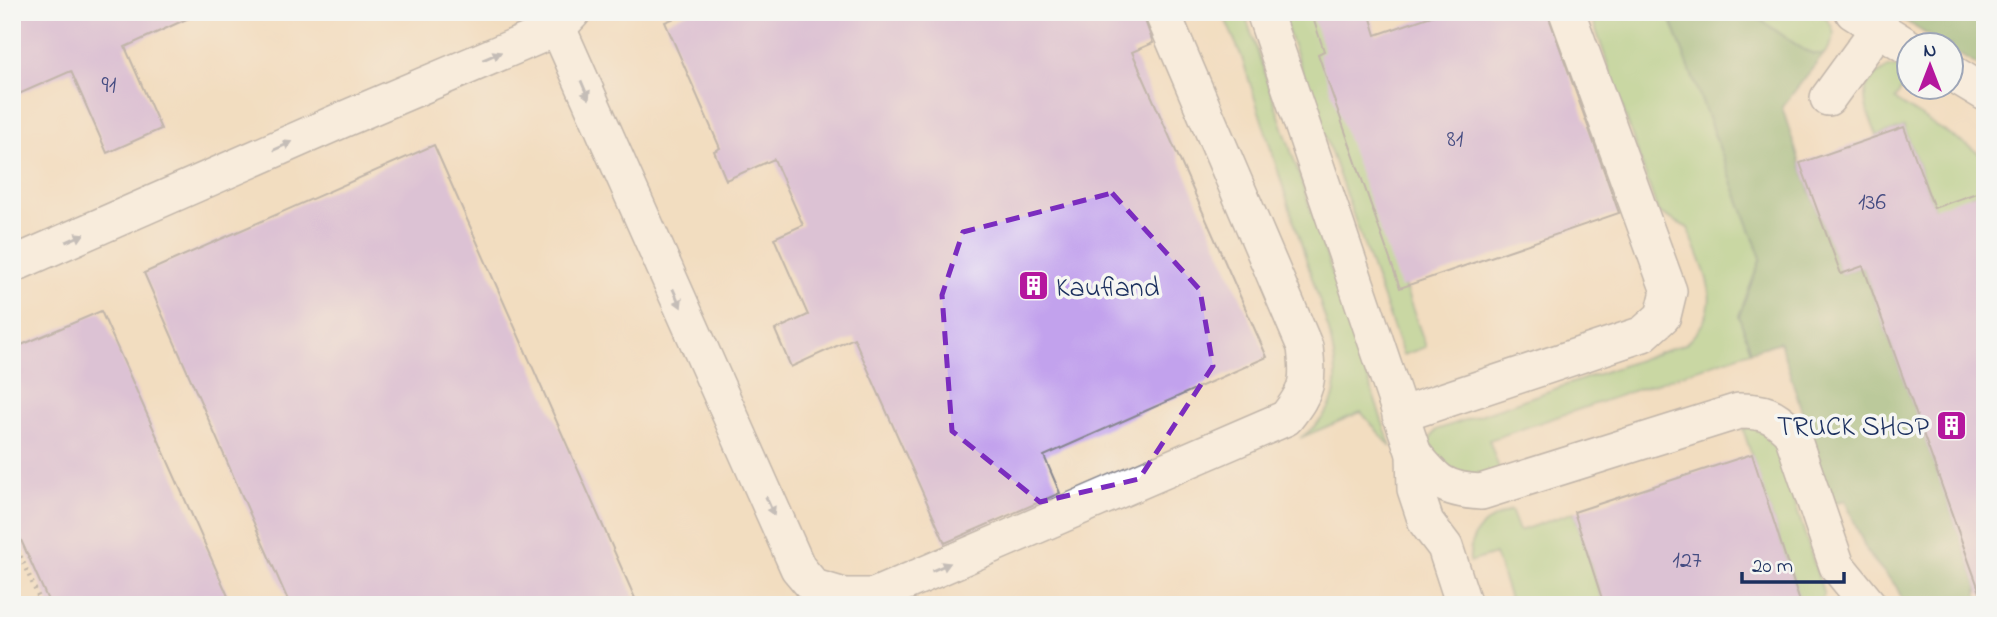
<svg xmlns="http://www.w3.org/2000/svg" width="1997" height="617" font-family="'Indie Flower',sans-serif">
	<rect width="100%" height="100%" fill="#f6f6f2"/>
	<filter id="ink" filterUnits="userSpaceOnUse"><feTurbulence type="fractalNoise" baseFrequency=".0143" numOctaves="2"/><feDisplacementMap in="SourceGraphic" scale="14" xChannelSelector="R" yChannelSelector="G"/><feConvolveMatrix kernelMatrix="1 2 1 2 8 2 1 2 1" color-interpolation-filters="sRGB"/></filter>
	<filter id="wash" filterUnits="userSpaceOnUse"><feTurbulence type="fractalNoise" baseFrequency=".00686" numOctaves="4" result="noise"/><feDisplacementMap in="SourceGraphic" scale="28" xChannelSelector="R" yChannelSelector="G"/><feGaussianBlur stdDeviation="1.57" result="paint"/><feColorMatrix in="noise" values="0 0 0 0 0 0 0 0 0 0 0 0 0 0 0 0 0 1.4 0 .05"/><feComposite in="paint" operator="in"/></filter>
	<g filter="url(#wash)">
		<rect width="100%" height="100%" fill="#f2ddc0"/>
		<g fill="#97d082" stroke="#598070" stroke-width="2">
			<path d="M1222 12H1244L1391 447 1361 412 1300 438C1345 407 1339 379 1329 331L1241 55Z"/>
			<polygon points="1281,12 1316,12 1330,57 1324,59 1426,347 1403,355"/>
			<path d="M1590 12H1668L1761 258 1739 316 1751 351 1489 440 1500 471C1466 480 1443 477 1429 441L1436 430 1685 344C1729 306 1704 274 1688 228L1658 212Z"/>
			<path d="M1749 12H1820C1836 27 1839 37 1824 54H1814L1804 50Z"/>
			<path d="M1889 67 1903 68 1909 72V76L1895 100 1985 157V190L1967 197 1945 238 1904 127 1877 136C1866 106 1852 86 1889 67Z"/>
			<polygon points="1752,428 1768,434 1776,443 1824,595 1817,605 1801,605 1743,429"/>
			<path d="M1511 510 1519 531 1574 512 1604 605H1512L1495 554 1470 562C1468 530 1485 522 1511 510Z"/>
		</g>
		<g fill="#79b270" stroke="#4a7067" stroke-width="2">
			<polygon points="1668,12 1749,12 1804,50 1814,54 1824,54 1782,107 1800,163 1841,274 1863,266 1978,586 1978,605 1905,605 1896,586 1868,554 1845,500 1831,504 1780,342 1751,351 1739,316 1761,258"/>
			<polygon points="1891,12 1967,12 1985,24 1985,70 1952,50 1952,46 1944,45"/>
		</g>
		<g id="blocks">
			<g fill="#c2a2ed">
				<polygon points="12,12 202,12 125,47 161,129 107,153 71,71 12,97"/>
				<polygon points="689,12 1142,12 1153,43 1132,52 1267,357 1044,456 1060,493 945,543 854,338 791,367 775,330 808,315 774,238 803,225 774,159 726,180 714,151 720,148 665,22"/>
				<polygon points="1311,12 1369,12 1376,35 1443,12 1547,12 1619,213 1400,288 1318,54 1324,51"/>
				<polygon points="1904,127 1934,208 1985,190 1985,595 1981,595 1863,266 1841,274 1800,163"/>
				<polygon points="434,145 638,605 290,605 144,273"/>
				<polygon points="101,311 232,605 50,605 12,520 12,349"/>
				<polygon points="1752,454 1801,605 1604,605 1574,512"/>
			</g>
		</g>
	</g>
	<g filter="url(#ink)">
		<use href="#blocks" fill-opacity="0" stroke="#86868f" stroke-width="2"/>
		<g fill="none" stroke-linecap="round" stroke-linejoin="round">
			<defs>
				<g id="minor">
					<polyline points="1264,12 1414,454 1415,489 1426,522 1445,547 1464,605"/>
					<polyline points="1853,12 1910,48"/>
					<path d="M558 28 798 568 814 587 844 596H874L1286 418C1308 390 1309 382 1305 347L1162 12"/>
					<polyline points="1952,73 1985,93"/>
					<polyline points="1828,98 1878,29"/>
					<polyline points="12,265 342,120 558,28 573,12"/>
					<polyline points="1400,415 1643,334 1663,316 1669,291 1567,12"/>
					<path d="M1414 454C1437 482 1444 490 1481 492L1739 411C1764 411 1773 414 1791 432L1837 566 1869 605"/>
				</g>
			</defs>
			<use href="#minor" stroke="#86868f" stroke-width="38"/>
			<polyline stroke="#86868f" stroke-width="4.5" stroke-dasharray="2 5" stroke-linecap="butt" points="12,537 42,605"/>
			<use href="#minor" stroke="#fff" stroke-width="35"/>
		</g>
		<defs><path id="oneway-solid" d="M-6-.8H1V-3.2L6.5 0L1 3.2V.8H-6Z" transform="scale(1.75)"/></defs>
		<g fill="#8d97ae">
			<use href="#oneway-solid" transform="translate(492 56) rotate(-23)"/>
			<use href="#oneway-solid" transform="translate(585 90) rotate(67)"/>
			<use href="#oneway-solid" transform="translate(283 146) rotate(-24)"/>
			<use href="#oneway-solid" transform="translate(75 238) rotate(-24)"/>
			<use href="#oneway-solid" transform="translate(677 298) rotate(66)"/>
			<use href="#oneway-solid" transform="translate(770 506) rotate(66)"/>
			<use href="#oneway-solid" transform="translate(941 567) rotate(-23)"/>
		</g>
	</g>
	<path d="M0 0H1997V617H0ZM1112 193 1200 290 1213 366 1139 479 1040 502 952 431 942 295 963 232Z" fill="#f2ddc0" fill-opacity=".55" fill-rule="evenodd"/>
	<path fill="none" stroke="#7b2cbf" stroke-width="5" stroke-dasharray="14 9" stroke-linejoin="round" d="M1112 193 1200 290 1213 366 1139 479 1040 502 952 431 942 295 963 232Z"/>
	<defs>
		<symbol id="building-square" viewBox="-11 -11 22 22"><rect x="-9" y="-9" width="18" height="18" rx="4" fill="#b5179e" stroke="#f6f6f2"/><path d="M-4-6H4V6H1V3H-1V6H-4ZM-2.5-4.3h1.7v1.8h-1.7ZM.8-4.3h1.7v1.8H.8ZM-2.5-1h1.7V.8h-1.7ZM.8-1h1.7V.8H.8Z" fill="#fff"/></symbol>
	</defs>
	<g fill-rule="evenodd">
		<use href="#building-square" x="1016" y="268" width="35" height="35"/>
		<use href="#building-square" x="1934" y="408" width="35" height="35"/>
	</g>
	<g text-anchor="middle" stroke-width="7" stroke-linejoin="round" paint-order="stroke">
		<g font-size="24" fill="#454c82">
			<text x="109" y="92">91</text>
			<text x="1455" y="146">81</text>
			<text x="1872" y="209">136</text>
			<text x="1687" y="567">127</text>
		</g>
		<g font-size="28" fill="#1b2f5e" stroke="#f6f6f2" text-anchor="start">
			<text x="1056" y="296">Kaufland</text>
			<text x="1929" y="435" text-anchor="end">TRUCK SHOP</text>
		</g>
	</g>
	<rect width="1997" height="617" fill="none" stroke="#f6f6f2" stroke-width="42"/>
	<g transform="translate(1930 66)"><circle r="33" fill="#f6f6f2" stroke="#9ea6b7" stroke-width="2"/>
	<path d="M0-5L12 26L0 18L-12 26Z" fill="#b5179e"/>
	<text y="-10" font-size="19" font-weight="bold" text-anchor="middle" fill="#1b2f5e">N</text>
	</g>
	<path d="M1742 572v10h102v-10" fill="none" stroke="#1b2f5e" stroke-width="3.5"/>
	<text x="1752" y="572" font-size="21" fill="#1b2f5e" stroke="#f6f6f2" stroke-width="5" paint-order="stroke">20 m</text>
</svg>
